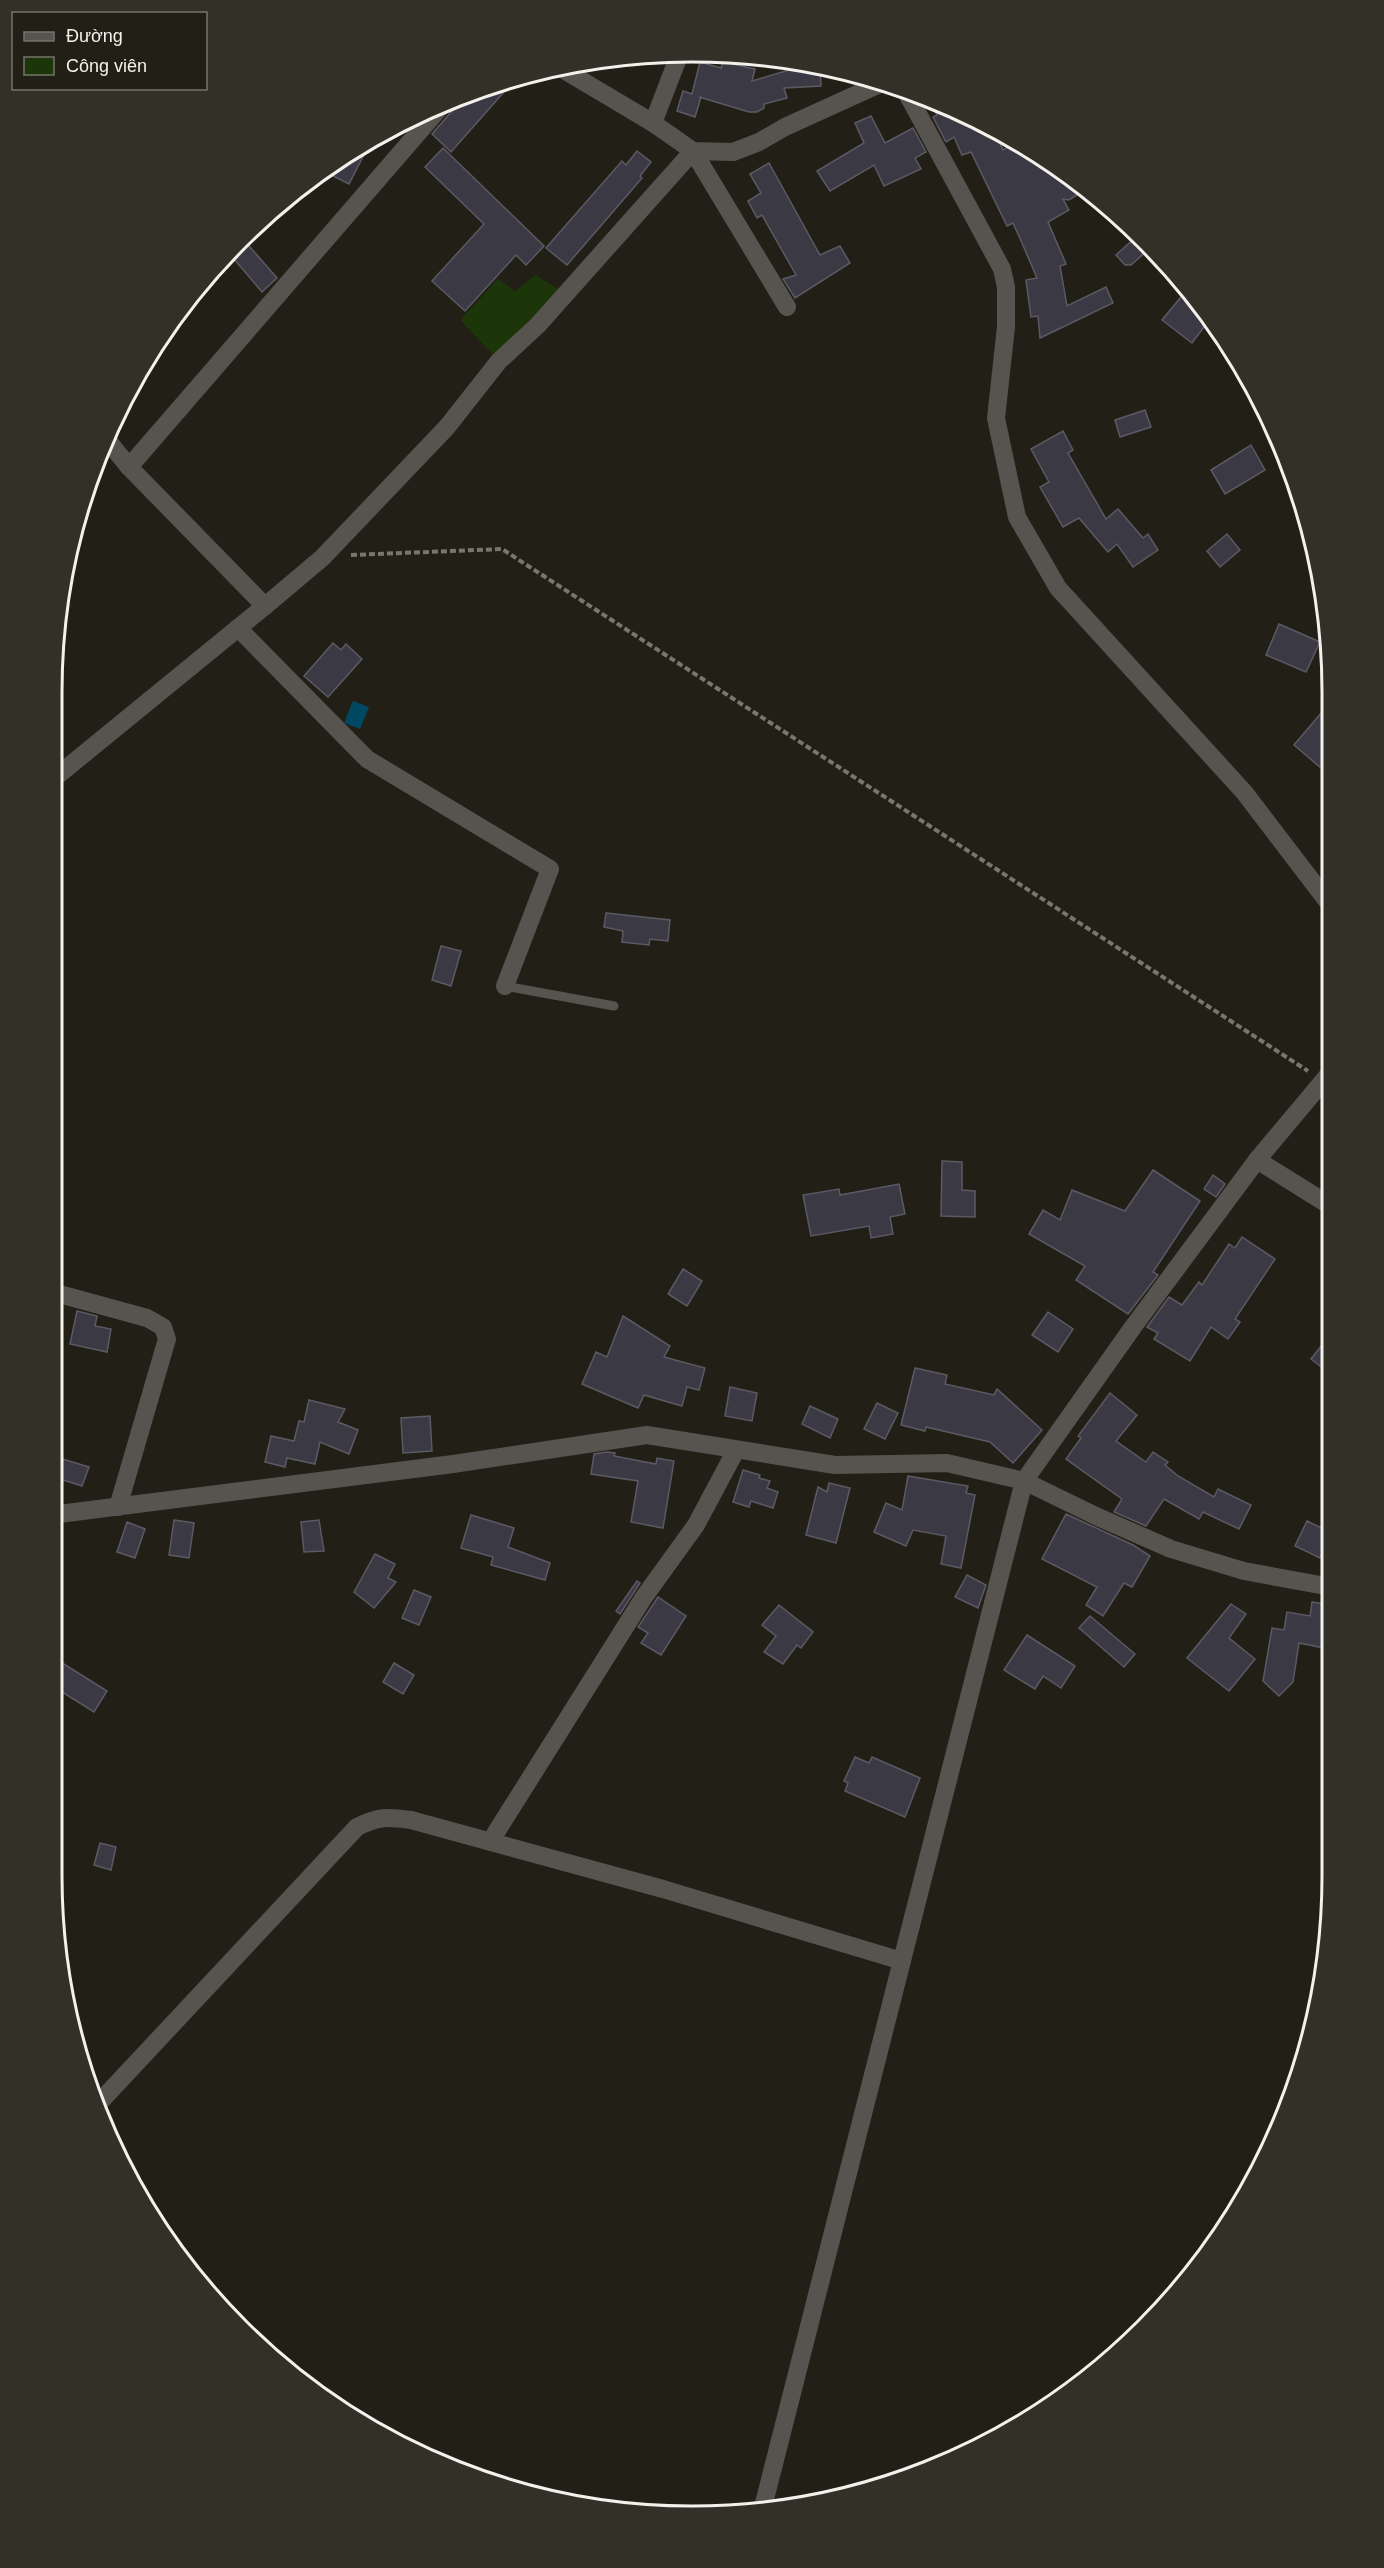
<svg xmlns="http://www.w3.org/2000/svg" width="1384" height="2568" font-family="Arial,sans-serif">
	<rect width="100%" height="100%" fill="#222016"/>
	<polygon fill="#1c3509" points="536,275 566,294 499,361 460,320 498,279 515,291"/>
	<polygon fill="#014963" points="353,701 369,707 360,729 344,723"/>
	<g fill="#3b3a44" stroke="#5b5a64" stroke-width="1.5">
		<polygon points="700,62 721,68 723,62 755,69 752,81 809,64 820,67 821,86 784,88 787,98 764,104 764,108 757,112 749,112 699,97 701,97 695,117 677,111 683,91 692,94"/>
		<polygon points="518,76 451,152 432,134 452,111 457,99"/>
		<polygon points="928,98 992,127 1003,150 1018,141 1086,189 1069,200 1063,199 1069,210 1048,222 1066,264 1060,266 1067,306 1106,287 1113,303 1040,338 1038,316 1031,317 1026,280 1037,278 1022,243 1013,223 1007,226 971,152 962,155 954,137 946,142 933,117 937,115"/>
		<polygon points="871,116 885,143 913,128 926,152 915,158 921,169 884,186 874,165 830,191 817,171 864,143 855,123"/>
		<polygon points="371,141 349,184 323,171"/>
		<polygon points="443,148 544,246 526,265 516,255 465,311 432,281 484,224 425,167"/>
		<polygon points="637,151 651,162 640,176 642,178 567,265 546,248 622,161 626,165"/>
		<polygon points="769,163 820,255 840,246 850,263 795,298 783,279 796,275 762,215 757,218 748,201 761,193 750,174"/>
		<polygon points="1137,236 1149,249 1131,265 1125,265 1116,255"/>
		<polygon points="243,239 277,278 262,292 228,252"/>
		<polygon points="1186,291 1210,319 1192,343 1162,320"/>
		<polygon points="1145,410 1151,427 1120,437 1115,420"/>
		<polygon points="1063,431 1073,450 1068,453 1106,519 1118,509 1143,538 1148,534 1158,550 1133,567 1117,544 1108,552 1079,518 1063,527 1040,487 1049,482 1031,449"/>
		<polygon points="1251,445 1265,470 1225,494 1211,470"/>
		<polygon points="1227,534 1240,550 1220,567 1207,551"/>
		<polygon points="1279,624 1320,642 1306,672 1266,655"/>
		<polygon points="333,643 341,650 346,644 362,659 328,697 304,676"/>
		<polygon points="1328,705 1328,760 1321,768 1294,745"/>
		<polygon points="606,913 670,920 668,941 650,939 649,945 622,942 623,931 604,927"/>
		<polygon points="441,946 461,951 451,986 432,980"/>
		<polygon points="942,1161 962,1162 962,1190 975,1191 975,1217 941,1216"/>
		<polygon points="1153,1170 1200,1201 1153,1272 1158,1275 1128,1314 1076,1280 1085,1266 1029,1234 1043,1210 1060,1220 1072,1190 1125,1211"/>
		<polygon points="1213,1175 1225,1184 1216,1197 1204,1189"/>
		<polygon points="899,1184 905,1214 890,1217 893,1234 871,1238 869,1226 811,1236 803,1195 839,1189 840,1195"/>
		<polygon points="1242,1237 1275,1259 1235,1319 1240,1322 1228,1339 1211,1327 1190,1361 1154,1339 1158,1333 1147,1327 1169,1297 1182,1305 1199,1282 1202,1285 1229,1244 1235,1248"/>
		<polygon points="683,1269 702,1281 687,1306 668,1294"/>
		<polygon points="77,1311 97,1316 95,1326 111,1329 107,1352 70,1344"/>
		<polygon points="1048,1312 1073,1329 1058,1352 1032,1335"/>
		<polygon points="623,1316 670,1346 664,1357 705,1368 699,1390 687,1387 682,1406 644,1395 638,1408 582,1384 596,1352 607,1357"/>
		<polygon points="1330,1335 1330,1374 1311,1359"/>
		<polygon points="915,1368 947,1375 945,1384 994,1395 997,1389 1042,1430 1013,1463 990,1442 926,1427 925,1431 901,1425"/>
		<polygon points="730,1387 757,1393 752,1421 725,1416"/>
		<polygon points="1110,1393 1137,1415 1116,1441 1146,1462 1153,1452 1168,1462 1165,1465 1178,1476 1214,1497 1218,1489 1251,1505 1239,1529 1203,1512 1199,1519 1164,1499 1146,1526 1114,1512 1122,1499 1066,1459 1081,1438 1078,1436"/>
		<polygon points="309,1400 345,1409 338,1422 358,1430 349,1454 320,1442 315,1464 287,1458 285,1467 265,1462 271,1436 294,1441 299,1421 304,1422"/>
		<polygon points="877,1403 898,1413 885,1439 864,1429"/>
		<polygon points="810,1406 838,1419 830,1438 802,1424"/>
		<polygon points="430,1416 432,1451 403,1453 401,1418"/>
		<polygon points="607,1452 615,1453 614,1456 656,1464 657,1458 674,1461 663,1528 631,1522 638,1481 591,1474 594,1454"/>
		<polygon points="56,1457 89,1467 82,1486 51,1476"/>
		<polygon points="743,1470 760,1475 759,1478 770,1481 767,1488 778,1492 773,1508 751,1501 749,1507 733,1502"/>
		<polygon points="908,1476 968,1486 966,1493 975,1495 961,1568 941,1564 946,1536 913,1530 906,1546 874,1532 886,1503 902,1510"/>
		<polygon points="829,1483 850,1488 836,1543 806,1535 818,1487 827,1492"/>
		<polygon points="1066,1514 1133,1545 1150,1556 1132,1587 1124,1583 1103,1616 1086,1605 1097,1587 1042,1559"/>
		<polygon points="471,1515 514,1528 508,1547 550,1563 545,1580 491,1565 493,1557 461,1548"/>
		<polygon points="174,1520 194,1523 189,1558 169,1555"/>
		<polygon points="319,1520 324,1551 304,1552 301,1522"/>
		<polygon points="1307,1521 1330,1532 1320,1558 1295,1546"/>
		<polygon points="127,1522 145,1529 135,1558 117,1552"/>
		<polygon points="375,1554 395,1564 388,1578 396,1582 374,1608 354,1592"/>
		<polygon points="967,1575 986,1585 978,1608 955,1597"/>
		<polygon points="637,1581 640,1583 620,1614 616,1611"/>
		<polygon points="414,1590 431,1597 419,1625 402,1618"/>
		<polygon points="658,1597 686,1616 661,1655 641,1643 648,1633 638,1627"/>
		<polygon points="1312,1602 1331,1605 1329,1649 1299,1643 1293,1682 1279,1696 1263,1681 1272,1628 1284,1630 1287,1612 1310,1616"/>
		<polygon points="1231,1604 1246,1614 1229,1638 1255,1659 1229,1691 1187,1658"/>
		<polygon points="779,1605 813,1632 801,1648 797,1645 783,1664 764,1652 776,1636 762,1625"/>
		<polygon points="1090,1616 1135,1654 1124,1667 1079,1628"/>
		<polygon points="1027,1635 1075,1666 1061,1688 1043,1676 1035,1689 1004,1670"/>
		<polygon points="51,1656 107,1691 94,1712 51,1685"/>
		<polygon points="394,1663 414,1675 403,1694 383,1682"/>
		<polygon points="855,1757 869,1763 872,1757 920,1778 905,1817 845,1791 848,1783 844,1781"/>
		<polygon points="100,1843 116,1847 111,1870 94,1865"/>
	</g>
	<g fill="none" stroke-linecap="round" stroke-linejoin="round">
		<polyline stroke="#78776e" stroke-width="4" stroke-dasharray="6 3" stroke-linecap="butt" points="351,555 502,549 1308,1071"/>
		<polyline stroke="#575450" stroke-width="9" points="505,986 614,1006"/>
		<g stroke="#575450" stroke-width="18">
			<polyline points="559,67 653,123 693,151 733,152 759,142 785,127 884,82"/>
			<polyline points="904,88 1002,269 1006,287 1006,327 996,418 1017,517 1058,588 1244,792 1328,902"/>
			<polyline points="653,123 680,53"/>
			<polyline points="129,467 443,104"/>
			<polyline points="265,606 323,557 447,427 499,361 538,325 693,151 787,307"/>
			<polyline points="238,628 367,759 550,869 505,986"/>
			<polyline points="52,780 265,606 129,467 108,441"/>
			<polyline points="1257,1160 1329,1205"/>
			<polyline points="52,1292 147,1318 163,1327 167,1339 118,1507"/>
			<polyline points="51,1515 453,1464 647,1435 835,1465 947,1463 1024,1481 1098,1517 1171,1549 1244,1571 1331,1587"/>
			<polyline points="490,1842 644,1597 696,1525 736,1450"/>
			<path d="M96 2106 357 1827C379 1816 388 1817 411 1820L663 1889 902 1961"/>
			<polyline points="762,2511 1024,1481 1133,1327 1257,1160 1329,1074"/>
		</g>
	</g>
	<path d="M0 0H1384V2568H0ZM692 62H692A630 630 0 0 1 1322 692V1876A630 630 0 0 1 692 2506H692A630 630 0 0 1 62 1876V692A630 630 0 0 1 692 62Z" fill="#333127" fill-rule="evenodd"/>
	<path fill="none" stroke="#f2f1eb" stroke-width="3" d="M692 62H692A630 630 0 0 1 1322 692V1876A630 630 0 0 1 692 2506H692A630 630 0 0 1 62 1876V692A630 630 0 0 1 692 62Z"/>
	<rect x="12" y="12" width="195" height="78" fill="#222016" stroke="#75746b" stroke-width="1.5"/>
	<rect x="24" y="32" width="30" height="9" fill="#575450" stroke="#75746b" stroke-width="1.5"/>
	<text x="66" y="42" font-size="18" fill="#f2f1eb">Đường</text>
	<rect x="24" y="57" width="30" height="18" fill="#1c3509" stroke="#75746b" stroke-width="1.5"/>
	<text x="66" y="72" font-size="18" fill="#f2f1eb">Công viên</text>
</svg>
